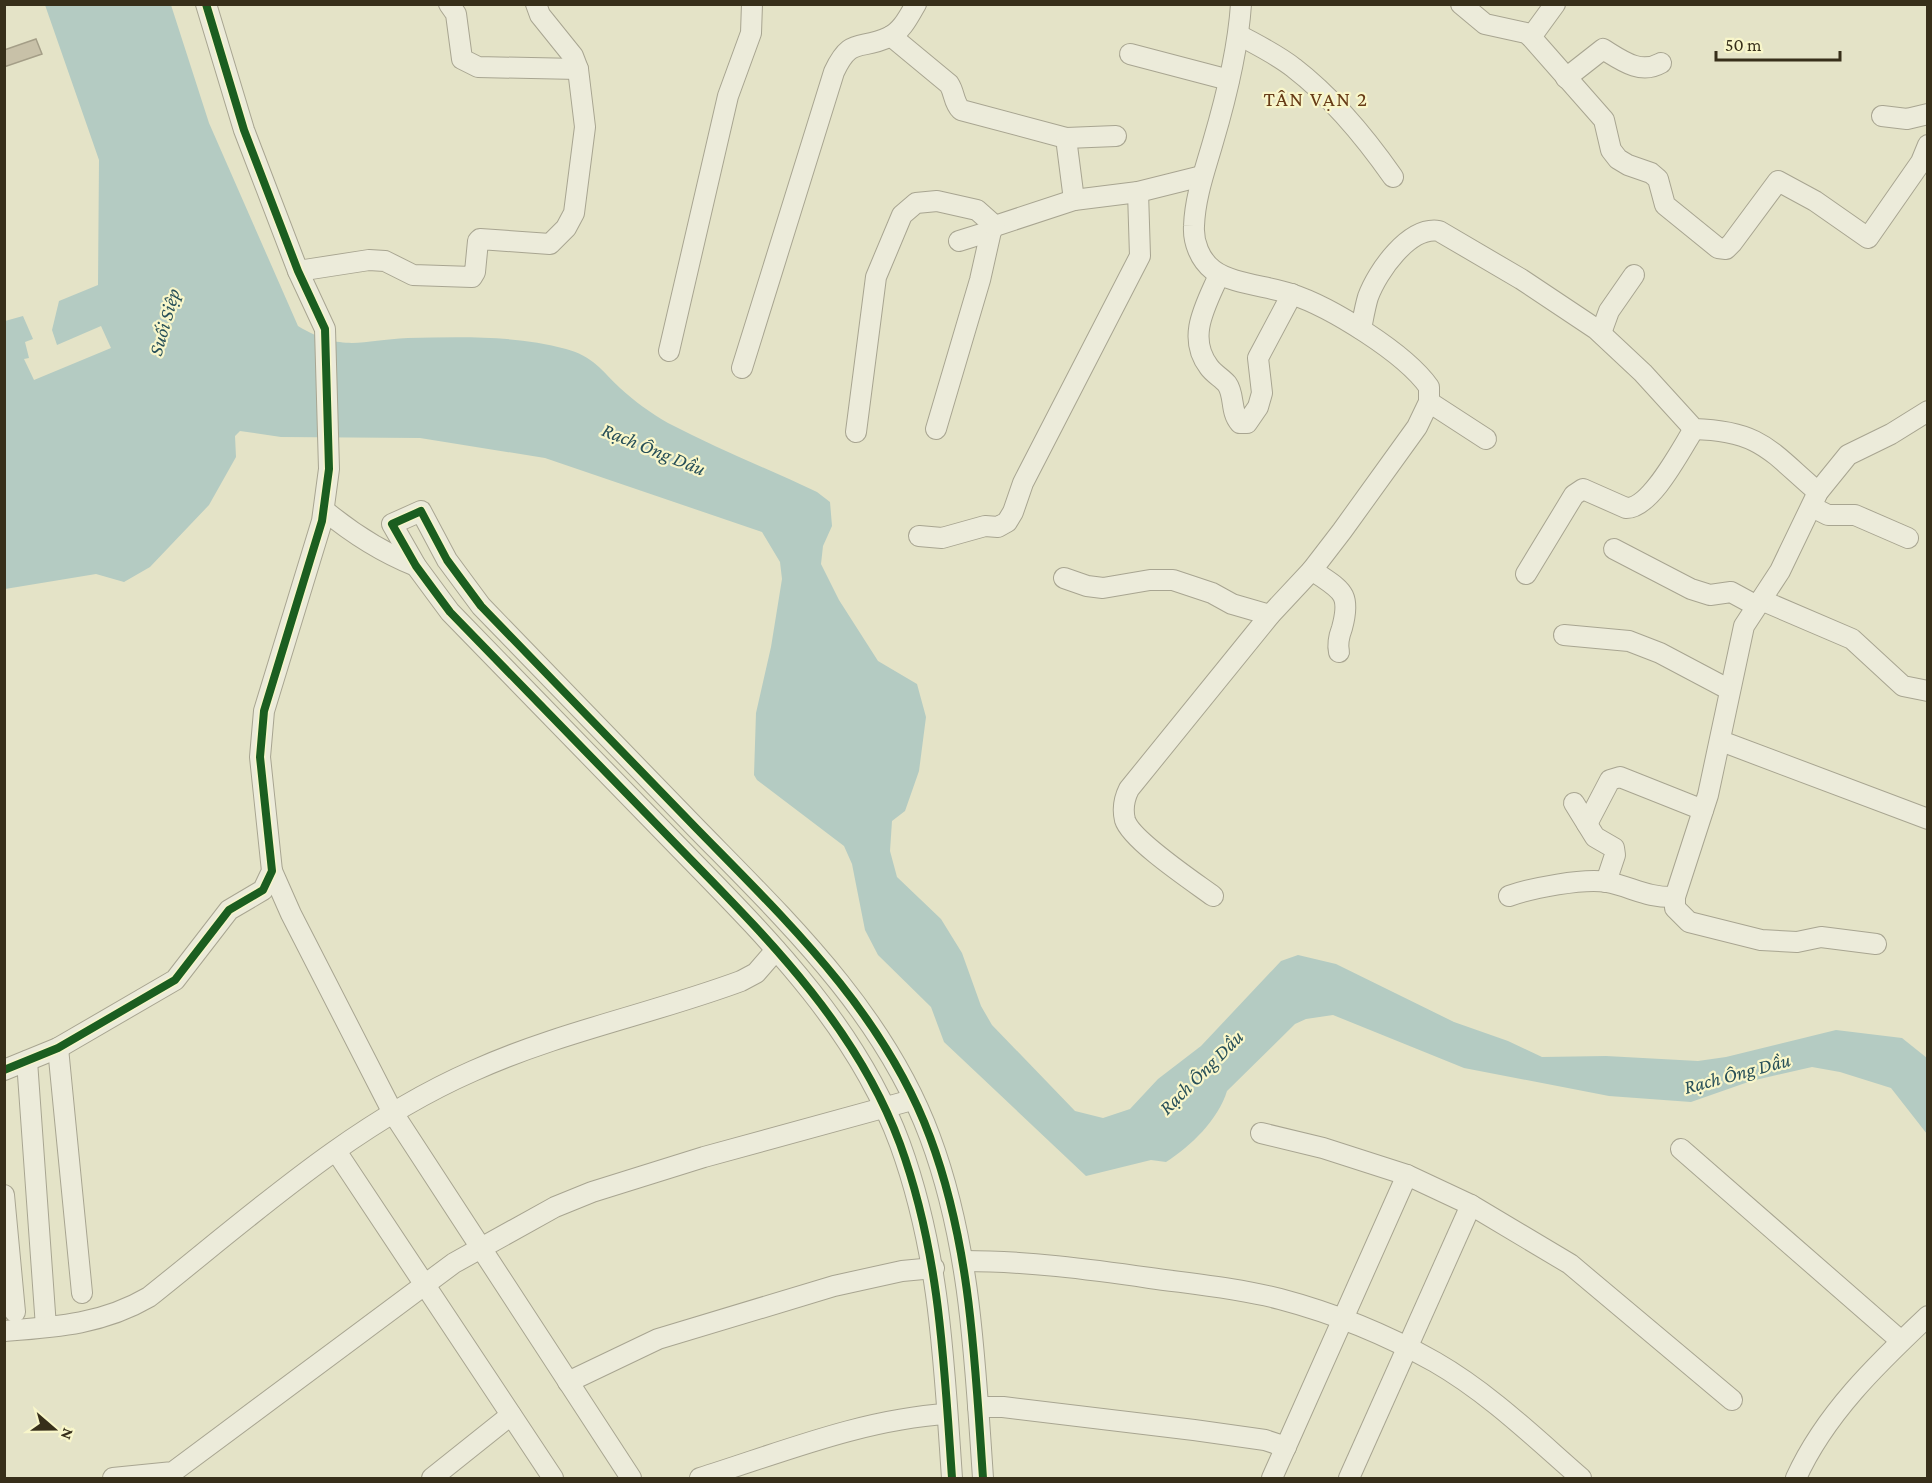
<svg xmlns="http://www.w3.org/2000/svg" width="1932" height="1483" font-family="'Crimson Pro',serif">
	<rect width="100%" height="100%" fill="#e4e3c7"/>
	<path fill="#b4cbc2" d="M45 5H171L209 123 298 326C343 353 362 340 408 338 461 337 515 335 566 349 593 356 602 371 620 388 634 401 651 413 668 423 716 448 768 469 817 492L830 502 832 526 823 546 821 564 839 600 878 661 917 684 926 717 919 771 905 811 892 821 890 851 897 877 941 919 962 953 981 1006 992 1025 1075 1111 1103 1118 1130 1109 1158 1079 1201 1046 1281 961 1298 955 1336 964 1454 1022 1508 1041 1542 1057 1606 1056 1698 1061 1726 1057 1836 1030 1902 1038 1927 1058V1134L1891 1088 1840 1072 1812 1067 1751 1081 1691 1102 1609 1096 1464 1068 1333 1015 1306 1019 1295 1024 1227 1091C1218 1120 1191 1146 1166 1162L1151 1160 1086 1176 944 1042 931 1007 878 955 865 930 852 864 844 846 757 780 754 775 756 713 771 647 782 579 780 562 762 532 545 458 420 438 281 437 240 431 235 436 236 457 209 505 150 567 124 582 96 574 5 589V321L23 316 33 339 25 342 29 358 24 359 34 380 111 348 101 326 57 345 52 330 59 301 98 285 99 160Z"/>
	<polygon fill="#c8c1a8" stroke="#a49e87" stroke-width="1.5" points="36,39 42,54 4,67 4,50"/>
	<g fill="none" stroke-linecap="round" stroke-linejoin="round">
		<defs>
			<g id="minor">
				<polyline points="449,4 456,14 462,59 478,67 578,69"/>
				<polyline points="1461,4 1485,24 1526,33 1531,37 1604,120 1611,150 1618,159 1628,165 1651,173 1658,179 1665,205 1718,248 1726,249 1732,243 1778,181 1815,201 1868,238 1921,162 1928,145"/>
				<path d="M1239 35C1257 45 1278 55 1294 68 1333 98 1365 137 1393 177"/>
				<path d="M891 36 949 84C955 93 953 102 961 110L1066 138 1074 200"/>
				<polyline points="1531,37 1555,4"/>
				<polyline points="1130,54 1229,80"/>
				<path d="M1566 78 1603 49C1621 60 1640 75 1661 63"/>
				<polyline points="1882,116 1907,119 1928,114"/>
				<polyline points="1066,138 1116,136"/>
				<polyline points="959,241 991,231 995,226 1074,200 1138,192 1202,176"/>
				<polyline points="298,271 369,260 385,261 413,275 472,277 475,272 478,241 480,239 550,244 566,228 574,213 585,127 578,69 573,56 540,15 536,4"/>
				<path d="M1219 275C1206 305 1186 337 1209 367 1214 374 1222 378 1227 384 1235 395 1230 412 1240 423H1247L1258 407 1262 393 1258 358 1292 294"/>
				<path d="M1361 329C1363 319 1365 307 1368 297 1377 272 1409 226 1439 231L1521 279 1596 329 1643 373 1694 429C1761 431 1770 451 1818 492"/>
				<polyline points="1601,333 1609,311 1634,275"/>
				<polyline points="669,351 728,96 751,33 752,4"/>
				<path d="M742 368 834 72C851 36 859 51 889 37 902 31 909 16 916 4"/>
				<polyline points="1429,402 1486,439"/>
				<polyline points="936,429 980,280 991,231"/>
				<polyline points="856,432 876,277 902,215 916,203 937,201 977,210 995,226"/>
				<polyline points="1812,507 1828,515 1855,515 1908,538"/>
				<path d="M324 510C353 534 381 552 416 566"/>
				<polyline points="919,536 942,538 985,526 998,527 1007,522 1013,512 1023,483 1140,256 1138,192"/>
				<polyline points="1614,549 1691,589 1710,595 1731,592 1755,605"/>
				<path d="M1312 570C1340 590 1352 591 1342 628 1339 636 1337 643 1339 652"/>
				<path d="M1526 574 1574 495 1583 489 1626 508C1651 509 1681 449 1694 429"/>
				<polyline points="1064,578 1087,586 1103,588 1150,580 1173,580 1212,593 1232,604 1270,615"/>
				<polyline points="1761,600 1852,639 1903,686 1928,691"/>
				<polyline points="1564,635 1629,641 1660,653 1728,689"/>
				<polyline points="1721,741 1928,819"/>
				<polyline points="1574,803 1595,837 1614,848 1615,855 1606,882"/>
				<polyline points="1587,824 1610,780 1620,777 1703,810"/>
				<polyline points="272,871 291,914 393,1113 631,1478"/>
				<path d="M1213 896C1194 882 1131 840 1125 820 1122 808 1124 799 1129 789L1270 615 1312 570 1342 531 1417 427 1429 402V387C1405 353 1331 307 1291 294 1269 286 1231 284 1213 270 1200 260 1193 242 1194 226 1195 197 1205 170 1213 142 1226 98 1238 51 1241 4"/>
				<path d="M1509 896C1532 888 1583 878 1607 882 1632 887 1647 898 1675 897"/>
				<polyline points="1876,944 1821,937 1797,942 1761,940 1689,922 1675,908 1675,897 1708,795 1744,626 1780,571 1818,492 1848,455 1891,434 1928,411"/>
				<polyline points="58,1048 82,1293"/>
				<polyline points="27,1061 46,1327"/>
				<polyline points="4,1070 58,1048 175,980 229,910 263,890 272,871 260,757 264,711 322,521 329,469 325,329 298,271 244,130 206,4"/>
				<polyline points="1261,1133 1323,1148 1407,1175 1471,1205 1570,1264 1732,1400"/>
				<polyline points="1681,1149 1901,1341"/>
				<polyline points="336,1151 553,1478"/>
				<polyline points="4,1195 15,1312"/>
				<path d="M964 1261C1026 1261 1088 1269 1150 1278 1193 1284 1237 1288 1280 1299 1333 1313 1387 1335 1435 1362 1489 1393 1535 1438 1581 1478"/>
				<path d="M4 1331C57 1327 103 1324 149 1297 251 1216 352 1124 473 1071 559 1032 652 1014 741 981L756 973 776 950"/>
				<polyline points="568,1382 658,1339 834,1286 902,1271 934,1268"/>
				<polyline points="978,1407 1003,1407 1194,1430 1265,1440 1286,1447"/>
				<polyline points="113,1478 173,1472 454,1263 555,1207 592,1192 704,1157 912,1100"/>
				<polyline points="432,1478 511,1415"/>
				<path d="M700 1478C780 1453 863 1419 947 1414"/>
				<path d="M952 1478C944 1363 940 1254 900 1144 854 1019 755 926 665 833 594 760 522 686 450 612L416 566 392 524 421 511 447 560 481 606C553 680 625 754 697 829 787 921 884 1013 930 1137 971 1247 975 1363 983 1478"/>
				<polyline points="1272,1478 1407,1175"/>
				<polyline points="1349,1478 1471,1205"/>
				<path d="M1796 1478C1825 1414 1877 1364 1928 1316"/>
			</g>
		</defs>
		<use href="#minor" stroke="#a8a591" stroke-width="22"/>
		<use href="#minor" stroke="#ecebda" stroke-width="20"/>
		<defs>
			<g id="cycleway">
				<polyline points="4,1070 58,1048 175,980 229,910 263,890 272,871 260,757 264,711 322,521 329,469 325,329 298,271 244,130 206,4"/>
				<path d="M952 1478C944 1363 940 1254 900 1144 854 1019 755 926 665 833 594 760 522 686 450 612L416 566 392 524 421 511 447 560 481 606C553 680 625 754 697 829 787 921 884 1013 930 1137 971 1247 975 1363 983 1478"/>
			</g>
		</defs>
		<use href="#cycleway" stroke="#f8f6ca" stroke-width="11"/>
		<use href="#cycleway" stroke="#1b5e20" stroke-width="8"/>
	</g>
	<g text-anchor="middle" stroke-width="4.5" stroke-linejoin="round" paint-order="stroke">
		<g font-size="20" font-style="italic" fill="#274f58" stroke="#f8f6ca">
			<text transform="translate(164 322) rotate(-74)" y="7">Suối Siệp</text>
			<text transform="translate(654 449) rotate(22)" y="7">Rạch Ông Dầu</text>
			<text transform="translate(1201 1072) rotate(-45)" y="7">Rạch Ông Dầu</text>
			<text transform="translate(1737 1073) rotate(-15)" y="7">Rạch Ông Dầu</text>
		</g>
		<g font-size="21" letter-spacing="1.5" fill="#673b16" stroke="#f8f6ca">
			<text x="1316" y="106">TÂN VẠN 2</text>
		</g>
	</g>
	<rect width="1932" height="1483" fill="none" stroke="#372f1a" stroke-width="12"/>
	<g transform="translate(54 1429) rotate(110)" stroke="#f8f6ca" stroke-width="4.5" paint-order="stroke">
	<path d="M0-4.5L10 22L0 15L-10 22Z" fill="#372f1a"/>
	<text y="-9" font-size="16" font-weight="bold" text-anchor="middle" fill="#372f1a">N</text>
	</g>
	<path d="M1716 51v9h124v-9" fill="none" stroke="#372f1a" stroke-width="3"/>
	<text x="1725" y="51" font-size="18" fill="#372f1a" stroke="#f8f6ca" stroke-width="4.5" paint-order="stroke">50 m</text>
</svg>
